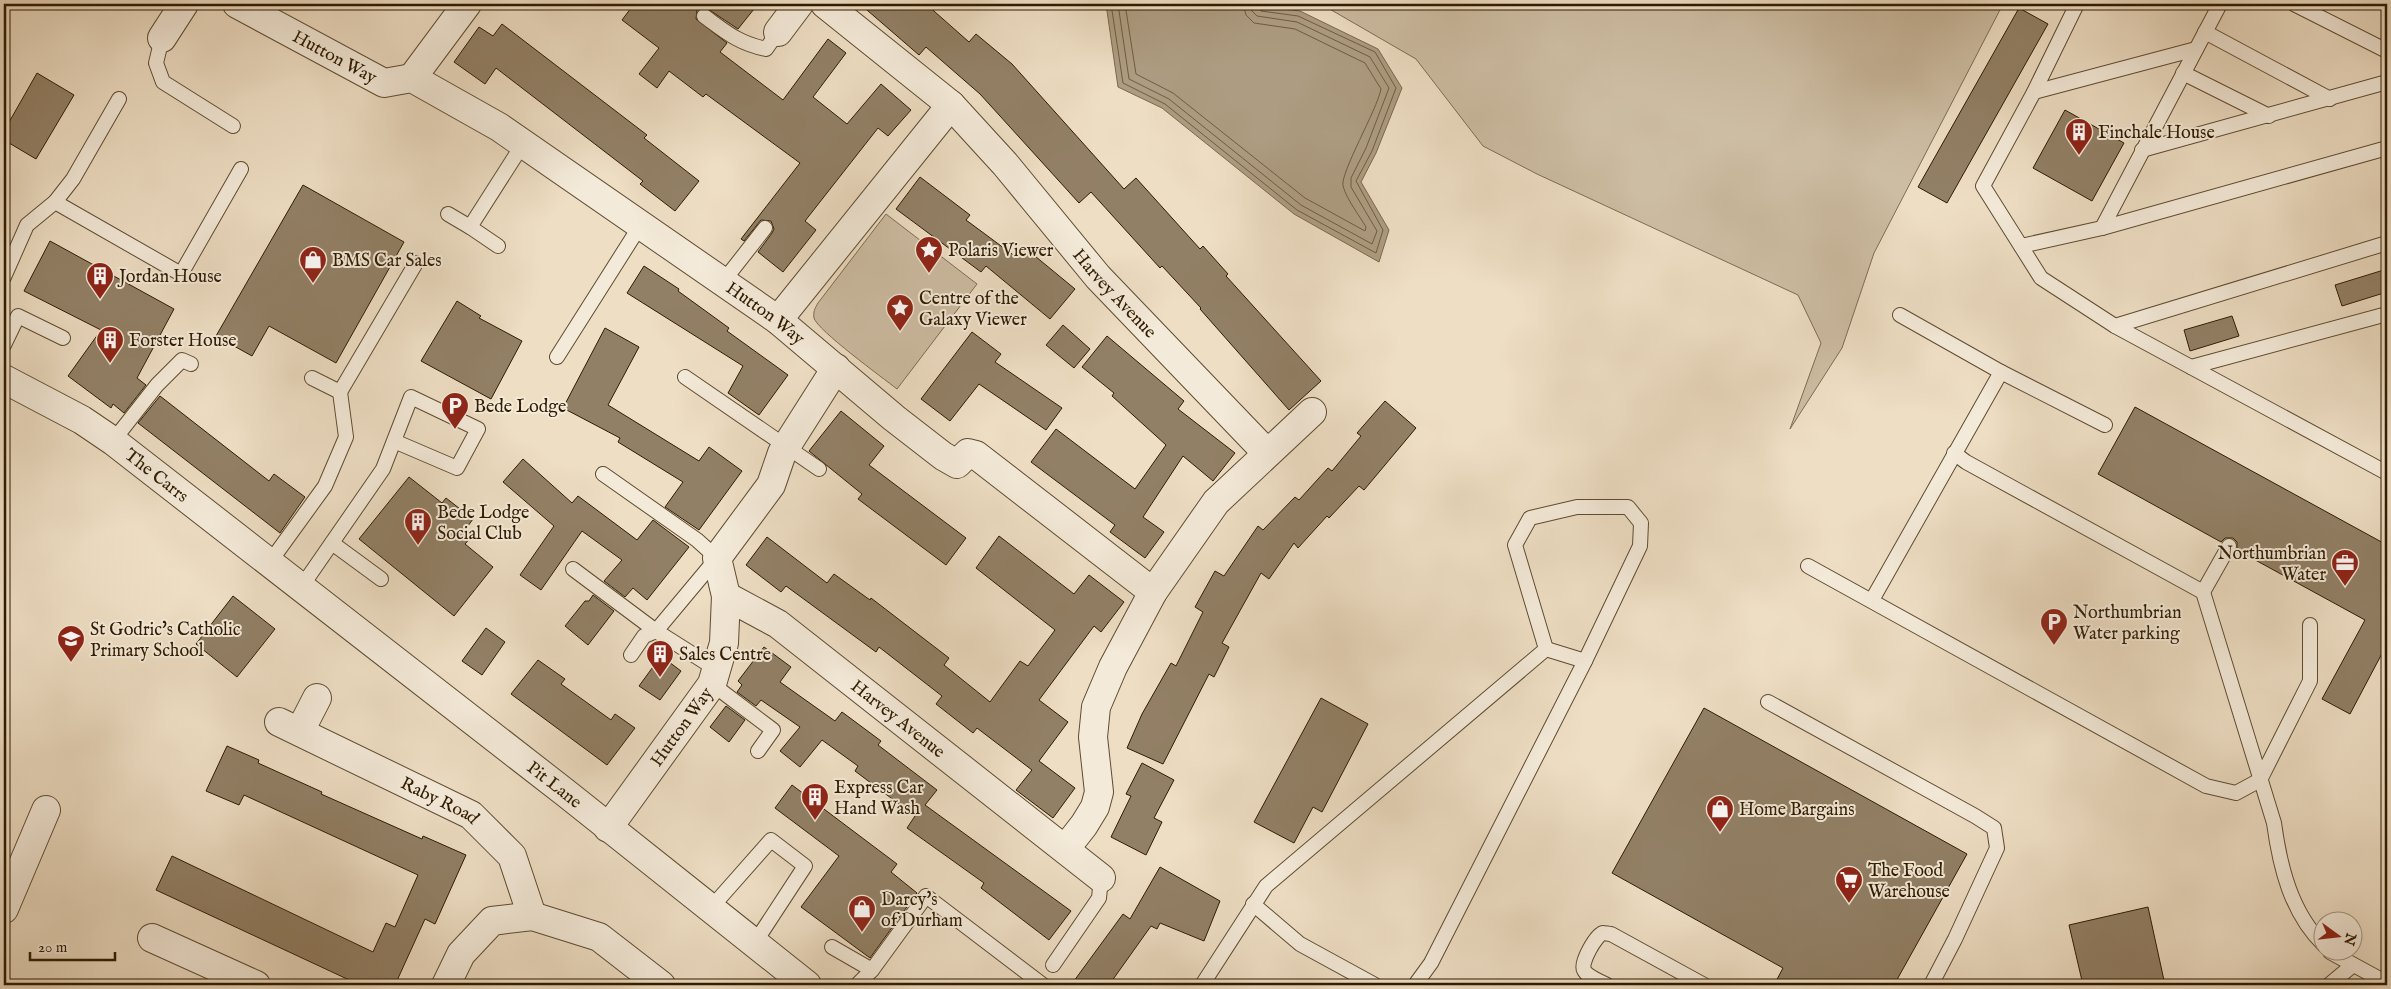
<svg xmlns="http://www.w3.org/2000/svg" width="2391" height="989" font-family="'IM FELL English',serif">
	<rect width="100%" height="100%" fill="#eedec4"/>
	<filter id="stains"><feTurbulence type="fractalNoise" baseFrequency=".004" numOctaves="4"/><feColorMatrix values="0 0 0 0 .2 0 0 0 0 .09 0 0 0 0 .02 0 0 0 .5 -.17"/></filter>
	<radialGradient id="worn" r=".72"><stop offset=".6" stop-color="#630" stop-opacity="0"/><stop offset="1" stop-color="#630" stop-opacity=".3"/></radialGradient>
	<g fill="#cdbda3" stroke="#7e6c52">
		<polygon points="1321,4 2003,4 1874,253 1842,348 1790,429 1821,343 1798,295 1537,174 1483,146 1416,59"/>
		<path d="M886 214 977 284 897 389C883 378 817 330 814 318 813 312 815 308 818 303Z"/>
	</g>
	<polygon fill="#ad9c81" stroke="#7a684d" points="1106,4 1242,4 1300,11 1378,49 1402,88 1376,153 1361,182 1389,230 1379,262 1294,214 1162,108 1118,87"/>
	<g fill="none" stroke-linecap="round" stroke-linejoin="round">
		<g stroke="#6e5c40" stroke-width="1">
			<polyline points="1111,4 1123,83 1165,104 1297,210 1376,253 1383,230 1356,181 1372,151 1396,88 1375,52 1298,16 1261,11 1257,4"/>
			<polyline points="1118,4 1129,79 1169,99 1301,205 1372,244 1377,231 1351,187 1351,178 1366,148 1389,88 1370,57 1297,22 1257,16 1252,11 1250,4"/>
			<path d="M1125 4 1136 74 1173 93 1305 198 1365 231 1366 227C1359 215 1347 200 1343 186 1340 173 1377 110 1381 89L1365 63 1295 29 1254 23 1246 15 1243 4"/>
		</g>
	</g>
	<g fill="#928066" stroke="#2e1b00">
		<polygon points="634,4 758,4 738,29 705,7 697,10 696,19 727,43 720,52 783,100 828,39 846,53 813,97 847,124 881,84 911,110 888,136 878,128 856,156 805,221 816,230 783,272 758,252 772,233 774,229 771,221 761,220 744,241 741,239 800,163 706,94 703,97 669,71 657,88 639,74 659,48 622,20"/>
		<polygon points="860,4 926,4 969,42 976,34 1012,64 1124,189 1136,178 1200,249 1203,246 1228,274 1226,276 1321,381 1289,410 1200,309 1201,308 1162,266 1160,268 1091,192 1079,203 980,94 926,47 919,55"/>
		<polygon points="2019,8 2048,24 1947,203 1918,187"/>
		<polygon points="502,24 647,135 644,138 699,181 675,211 640,184 643,181 496,68 485,84 454,62 479,27 493,36"/>
		<polygon points="37,73 74,95 36,159 4,140 4,131"/>
		<polygon points="2065,110 2124,143 2092,201 2033,168"/>
		<polygon points="920,177 970,215 966,220 1016,257 1024,247 1075,289 1050,319 986,266 981,272 896,209"/>
		<polygon points="303,185 404,242 336,363 269,326 252,356 216,336"/>
		<polygon points="50,241 174,309 137,378 146,385 124,413 113,404 111,408 68,376 101,330 24,291"/>
		<polygon points="644,266 679,289 678,291 729,328 727,331 788,375 759,415 728,393 743,366 627,293"/>
		<polygon points="2387,269 2387,292 2342,306 2335,285"/>
		<polygon points="457,301 481,316 479,318 522,341 491,399 421,361"/>
		<polygon points="2232,316 2239,336 2190,351 2184,330"/>
		<polygon points="1063,325 1090,349 1074,368 1046,345"/>
		<polygon points="605,328 639,347 608,405 699,461 709,447 742,471 699,530 665,507 683,482 618,442 620,438 563,408"/>
		<polygon points="972,332 1001,354 995,362 1062,408 1046,430 979,384 950,421 921,399"/>
		<polygon points="1107,336 1184,401 1178,409 1235,453 1213,481 1183,456 1143,517 1164,532 1145,558 1110,532 1115,525 1031,462 1056,429 1135,489 1166,445 1112,396 1114,393 1082,367"/>
		<polygon points="160,396 269,481 274,474 305,497 280,533 138,423"/>
		<polygon points="1385,401 1416,428 1364,490 1359,486 1329,518 1327,516 1298,548 1294,543 1269,579 1261,573 1222,643 1229,647 1214,677 1209,674 1163,764 1127,748 1142,714 1171,663 1176,666 1203,612 1195,607 1215,571 1224,576 1258,526 1263,530 1295,497 1299,500 1328,468 1332,471 1361,436 1357,433"/>
		<polygon points="2135,407 2387,545 2387,644 2350,714 2322,699 2365,620 2237,550 2237,542 2233,538 2225,538 2221,542 2098,474"/>
		<polygon points="841,411 884,446 869,465 966,538 946,565 858,499 862,494 809,451"/>
		<polygon points="523,459 572,503 578,496 637,540 653,520 689,547 647,600 633,588 625,597 604,581 622,560 582,531 541,590 520,575 554,526 503,482"/>
		<polygon points="409,477 442,503 446,498 473,519 465,530 472,536 465,544 493,567 454,616 359,539"/>
		<polygon points="999,536 1074,594 1089,575 1124,602 1101,632 1094,626 1039,700 1068,722 1039,761 1075,788 1053,818 1016,790 1032,770 977,728 973,733 936,704 942,696 879,647 876,652 786,586 781,592 746,565 767,537 827,583 834,574 870,600 871,598 949,658 944,665 990,702 1020,661 1028,666 1055,630 976,568"/>
		<polygon points="593,595 614,611 588,645 565,626 585,601 589,601"/>
		<polygon points="233,596 275,629 237,677 196,644"/>
		<polygon points="486,628 505,642 482,675 462,661"/>
		<polygon points="764,647 791,667 780,682 835,721 842,712 881,741 878,745 937,790 925,805 1071,911 1049,940 981,888 984,883 907,828 915,816 855,771 858,766 822,740 800,767 780,751 800,727 761,700 756,706 737,692 742,685 738,681"/>
		<polygon points="661,656 681,671 660,700 639,686"/>
		<polygon points="538,660 565,679 561,684 611,720 615,714 635,728 607,765 511,694"/>
		<polygon points="1321,698 1368,724 1322,812 1313,807 1294,843 1254,822"/>
		<polygon points="726,706 745,720 729,742 710,727"/>
		<polygon points="1704,708 1967,854 1894,985 1774,985 1783,968 1612,873"/>
		<polygon points="227,746 259,760 258,763 322,792 321,794 422,839 423,836 466,855 435,924 425,919 395,985 360,985 156,890 172,856 373,952 386,923 395,927 418,875 244,795 239,805 206,791"/>
		<polygon points="1142,763 1174,780 1154,818 1162,822 1146,855 1111,837 1131,796 1126,794"/>
		<polygon points="792,785 897,864 891,872 917,893 870,958 801,907 839,856 775,808"/>
		<polygon points="1160,867 1220,901 1204,941 1160,923 1157,929 1151,926 1109,985 1071,985 1123,914 1130,919"/>
		<polygon points="2148,907 2165,985 2083,985 2069,925"/>
	</g>
	<g fill="none" stroke-linecap="round" stroke-linejoin="round">
		<defs>
			<g id="service">
				<polyline points="2077,4 2034,92 1983,186 2041,278 2115,326 2387,473"/>
				<polyline points="2294,4 2387,51"/>
				<path d="M704 16C726 32 738 43 766 49L778 32"/>
				<polyline points="2205,32 2330,99"/>
				<polyline points="162,38 156,63 163,82 233,126"/>
				<polyline points="2183,73 2269,116"/>
				<polyline points="2034,92 2196,49"/>
				<polyline points="2142,150 2387,82"/>
				<polyline points="55,202 181,274 241,169"/>
				<polyline points="448,214 470,227"/>
				<polyline points="2102,228 2220,4"/>
				<polyline points="498,246 470,227 523,144"/>
				<polyline points="2021,246 2102,228 2387,148"/>
				<polyline points="4,277 27,225 55,202 73,179 119,99"/>
				<polyline points="722,283 765,228"/>
				<polyline points="1900,315 2001,372 2105,425"/>
				<polyline points="2115,326 2387,243"/>
				<polyline points="4,345 18,316 63,338"/>
				<polyline points="557,357 640,226"/>
				<polyline points="2191,367 2387,314"/>
				<polyline points="685,377 819,469"/>
				<polyline points="340,392 416,263"/>
				<polyline points="113,441 157,385 182,360 191,364"/>
				<path d="M1954 453 1966 462 2203 592 2274 823C2280 867 2291 913 2324 945"/>
				<polyline points="603,474 697,540 717,558 656,631 644,636 631,655"/>
				<polyline points="332,543 381,579"/>
				<polyline points="270,562 325,486 346,437 340,392 312,378"/>
				<polyline points="1808,566 2206,786 2236,793 2260,780 2310,681 2310,625"/>
				<polyline points="573,569 656,631 716,669"/>
				<polyline points="302,586 383,469 411,397 478,429 457,468 394,441"/>
				<polyline points="2203,592 2229,546"/>
				<polyline points="1872,600 2001,372"/>
				<polyline points="1546,649 1585,661"/>
				<polyline points="712,684 773,730 758,751"/>
				<polyline points="1768,702 1975,816 1994,828 1997,848 1955,939 1931,985"/>
				<polyline points="1253,904 1300,944 1375,985"/>
				<polyline points="710,909 771,840 805,866 754,944"/>
				<polyline points="832,947 872,970"/>
				<polyline points="2330,952 2387,983"/>
				<polyline points="1053,965 1099,898 1101,878"/>
				<polyline points="857,985 872,970 926,896 1043,985"/>
				<polyline points="1202,985 1266,886 1546,649 1515,545 1530,518 1577,507 1628,507 1641,523 1640,546 1585,661 1431,963 1415,985"/>
				<path d="M1607 985C1600 981 1587 977 1584 970 1580 963 1596 935 1603 933 1604 933 1610 934 1611 934L1704 985"/>
				<polyline points="2329,985 2353,965"/>
			</g>
			<g id="minor">
				<path id="s1" d="M237 4 384 83 412 78 499 127 778 320 894 418 943 456 957 464 968 453 976 455 1153 592"/>
				<path id="s2" d="M825 4 951 105 1005 164 1098 277 1267 453"/>
				<polyline points="778,32 799,4"/>
				<polyline points="162,38 184,4"/>
				<polyline points="412,78 467,4"/>
				<polyline points="778,320 951,105"/>
				<path id="s3" d="M726 596 778 624 1101 878"/>
				<path id="s4" d="M279 722 471 815 512 856 532 916"/>
				<polyline points="300,731 317,698"/>
				<path id="s5" d="M608 828 712 684 724 643 726 596 717 558 771 485 782 453 836 368"/>
				<polyline points="1066,848 1084,825 1095,807 1099,792 1093,737 1096,707 1113,667 1153,592 1216,502 1312,412"/>
				<polyline points="4,909 46,810"/>
				<polyline points="152,938 256,985"/>
				<polyline points="446,985 461,954 492,921 532,916 599,937 661,985"/>
			</g>
			<g id="tertiary">
				<path id="s6" d="M4 379 82 420 113 441 567 794 807 985"/>
			</g>
		</defs>
		<use href="#service" stroke="#5e4c31" stroke-width="16"/>
		<use href="#minor" stroke="#5e4c31" stroke-width="30"/>
		<use href="#tertiary" stroke="#5e4c31" stroke-width="30"/>
		<use href="#service" stroke="#f4ead9" stroke-width="14"/>
		<use href="#minor" stroke="#f4ead9" stroke-width="28"/>
		<use href="#tertiary" stroke="#f4ead9" stroke-width="28"/>
	</g>
	<defs>
		<symbol id="building-pin" viewBox="-11 -11 22 30"><path d="M0 17L-7.5 6A9.5 9.5 0 1 1 7.5 6Z" fill="#8f2418" stroke="#f4ead9"/><path d="M-4-6H4V6H1V3H-1V6H-4ZM-2.5-4.3h1.7v1.8h-1.7ZM.8-4.3h1.7v1.8H.8ZM-2.5-1h1.7V.8h-1.7ZM.8-1h1.7V.8H.8Z" fill="#fff"/></symbol>
		<symbol id="sight-pin" viewBox="-11 -11 22 30"><path d="M0 17L-7.5 6A9.5 9.5 0 1 1 7.5 6Z" fill="#8f2418" stroke="#f4ead9"/><path d="M0-6L1.8-2.2L6-1.7L2.9 1.2L3.7 5.4L0 3.3L-3.7 5.4L-2.9 1.2L-6-1.7L-1.8-2.2Z" fill="#fff"/></symbol>
		<symbol id="shop-pin" viewBox="-11 -11 22 30"><path d="M0 17L-7.5 6A9.5 9.5 0 1 1 7.5 6Z" fill="#8f2418" stroke="#f4ead9"/><path d="M-5-2.5h2.3a2.7 3.5 0 0 1 5.4 0H5L5.5 6h-11ZM-1.5-2.5h3a1.5 2.3 0 0 0-3 0Z" fill="#fff"/></symbol>
		<symbol id="parking-pin" viewBox="-11 -11 22 30"><path d="M0 17L-7.5 6A9.5 9.5 0 1 1 7.5 6Z" fill="#8f2418" stroke="#f4ead9"/><path d="M-3.5-5.5H1a3.5 3.5 0 0 1 0 7H-1V5.5H-3.5ZM-1-3.4V-.6H.8a1.4 1.4 0 0 0 0-2.8Z" fill="#fff"/></symbol>
		<symbol id="office-pin" viewBox="-11 -11 22 30"><path d="M0 17L-7.5 6A9.5 9.5 0 1 1 7.5 6Z" fill="#8f2418" stroke="#f4ead9"/><path d="M-6-3h4V-5.5h4V-3h4V5H-6ZM-1-4.5V-3h2v-1.5ZM-6 0V1H6V0Z" fill="#fff"/></symbol>
		<symbol id="school-pin" viewBox="-11 -11 22 30"><path d="M0 17L-7.5 6A9.5 9.5 0 1 1 7.5 6Z" fill="#8f2418" stroke="#f4ead9"/><path d="M0-5L7-2L0 1L-7-2ZM-4 1L0 2.5L4 1V4Q0 6-4 4Z" fill="#fff"/></symbol>
		<symbol id="supermarket-pin" viewBox="-11 -11 22 30"><path d="M0 17L-7.5 6A9.5 9.5 0 1 1 7.5 6Z" fill="#8f2418" stroke="#f4ead9"/><path d="M-6-5.5h2.5l.6 2H6L4.5 2H-2.5L-4.4-4H-6ZM-1.5 3.2a1.3 1.3 0 1 0 .1 0ZM3 3.2a1.3 1.3 0 1 0 .1 0Z" fill="#fff"/></symbol>
	</defs>
	<g fill-rule="evenodd">
		<use href="#building-pin" x="2063" y="116" width="32" height="43"/>
		<use href="#sight-pin" x="913" y="234" width="32" height="43"/>
		<use href="#shop-pin" x="297" y="244" width="32" height="43"/>
		<use href="#building-pin" x="84" y="260" width="32" height="43"/>
		<use href="#sight-pin" x="884" y="292" width="32" height="43"/>
		<use href="#building-pin" x="94" y="324" width="32" height="43"/>
		<use href="#parking-pin" x="439" y="390" width="32" height="43"/>
		<use href="#building-pin" x="402" y="506" width="32" height="43"/>
		<use href="#office-pin" x="2329" y="547" width="32" height="43"/>
		<use href="#parking-pin" x="2038" y="606" width="32" height="43"/>
		<use href="#school-pin" x="55" y="623" width="32" height="43"/>
		<use href="#building-pin" x="644" y="638" width="32" height="43"/>
		<use href="#building-pin" x="799" y="781" width="32" height="43"/>
		<use href="#shop-pin" x="1704" y="793" width="32" height="43"/>
		<use href="#supermarket-pin" x="1833" y="864" width="32" height="43"/>
		<use href="#shop-pin" x="846" y="893" width="32" height="43"/>
	</g>
	<g text-anchor="middle" stroke-width="4" stroke-linejoin="round" paint-order="stroke">
		<g font-size="18" fill="#2e1b00" stroke="#f4ead9">
			<text dy="6" stroke="none"><textPath href="#s1" startOffset="111">Hutton Way</textPath></text>
			<text dy="6" stroke="none"><textPath href="#s2" startOffset="411">Harvey Avenue</textPath></text>
			<text dy="6" stroke="none"><textPath href="#s1" startOffset="620">Hutton Way</textPath></text>
			<text dy="6" stroke="none"><textPath href="#s6" startOffset="181">The Carrs</textPath></text>
			<text dy="6" stroke="none"><textPath href="#s3" startOffset="212">Harvey Avenue</textPath></text>
			<text dy="6" stroke="none"><textPath href="#s5" startOffset="125">Hutton Way</textPath></text>
			<text dy="6" stroke="none"><textPath href="#s6" startOffset="685">Pit Lane</textPath></text>
			<text dy="6" stroke="none"><textPath href="#s4" startOffset="179">Raby Road</textPath></text>
		</g>
		<g font-size="18" fill="#2e1b00" stroke="#f4ead9" text-anchor="start">
			<text x="2098" y="138">Finchale House</text>
			<text x="948" y="256">Polaris Viewer</text>
			<text x="332" y="266">BMS Car Sales</text>
			<text x="119" y="282">Jordan House</text>
			<text x="919" y="304">Centre of the<tspan x="919" dy="21">Galaxy Viewer</tspan></text>
			<text x="129" y="346">Forster House</text>
			<text x="474" y="412">Bede Lodge</text>
			<text x="437" y="518">Bede Lodge<tspan x="437" dy="21">Social Club</tspan></text>
			<text x="2326" y="559" text-anchor="end">Northumbrian<tspan x="2326" dy="21">Water</tspan></text>
			<text x="2073" y="618">Northumbrian<tspan x="2073" dy="21">Water parking</tspan></text>
			<text x="90" y="635">St Godric's Catholic<tspan x="90" dy="21">Primary School</tspan></text>
			<text x="679" y="660">Sales Centre</text>
			<text x="834" y="793">Express Car<tspan x="834" dy="21">Hand Wash</tspan></text>
			<text x="1739" y="815">Home Bargains</text>
			<text x="1868" y="876">The Food<tspan x="1868" dy="21">Warehouse</tspan></text>
			<text x="881" y="905">Darcy's<tspan x="881" dy="21">of Durham</tspan></text>
		</g>
	</g>
	<rect width="2391" height="989" fill="none" stroke="#eedec4" stroke-width="20"/>
	<rect x="5" y="5" width="2381" height="979" fill="none" stroke="#2e1b00" stroke-width="2.5"/>
	<rect x="10" y="10" width="2371" height="969" fill="none" stroke="#2e1b00"/>
	<g transform="translate(2338 936) rotate(105)"><circle r="24" fill="#f4ead9" stroke="#a59782"/>
	<path d="M0-4L9 19L0 12L-9 19Z" fill="#8f2418"/>
	<text y="-8" font-size="14" font-weight="bold" text-anchor="middle" fill="#2e1b00">N</text>
	</g>
	<path d="M30 952v8h85v-8" fill="none" stroke="#2e1b00" stroke-width="2.5"/>
	<text x="38" y="952" font-size="15" fill="#2e1b00" stroke="#f4ead9" stroke-width="4" paint-order="stroke">20 m</text>
	<rect width="100%" height="100%" filter="url(#stains)"/>
	<rect width="100%" height="100%" fill="url(#worn)"/>
</svg>
